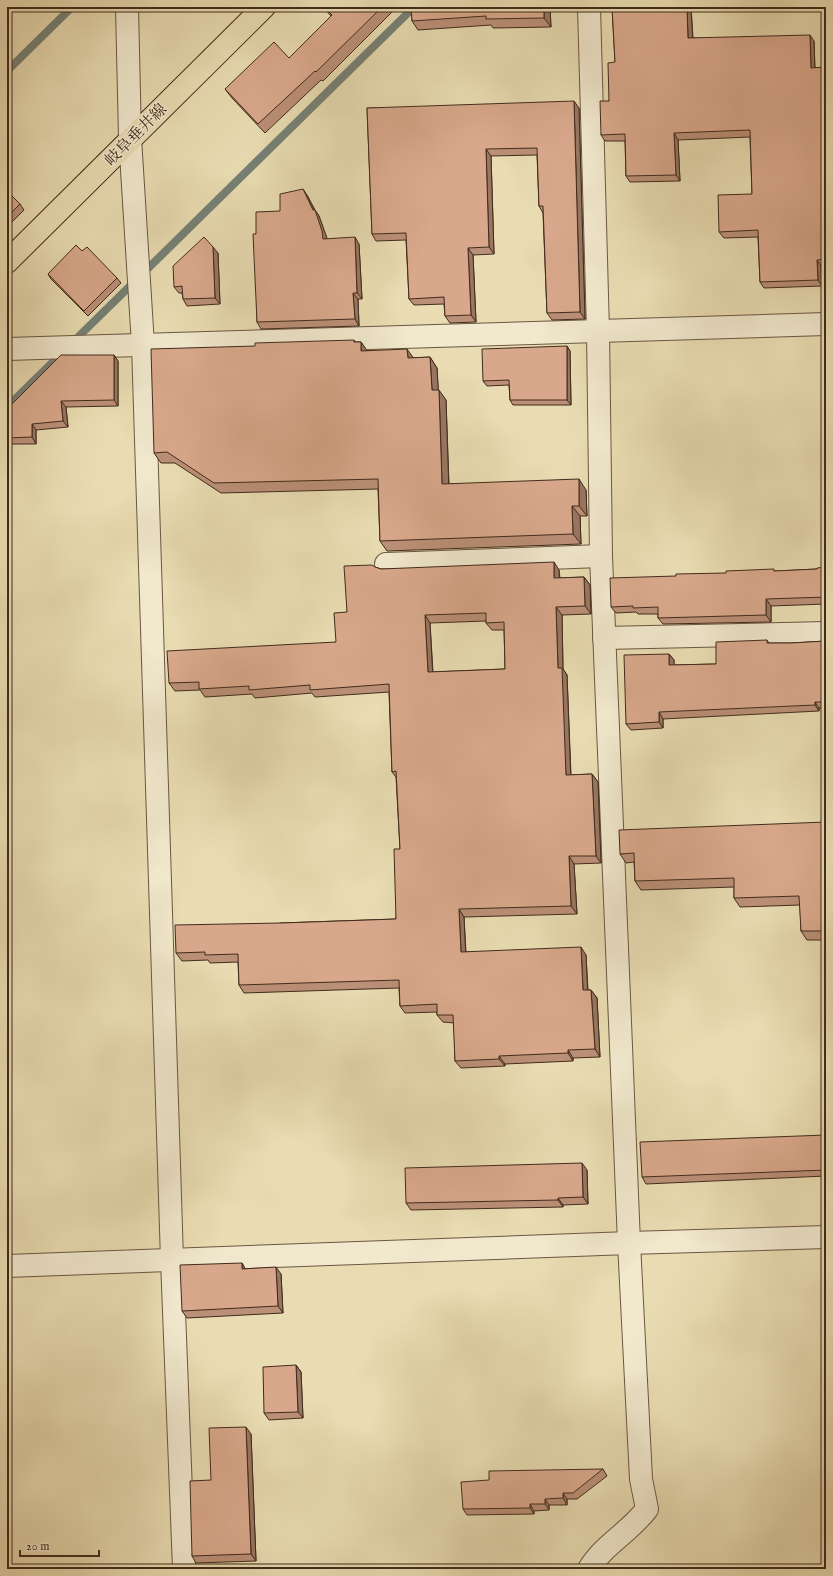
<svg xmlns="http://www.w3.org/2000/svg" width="833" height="1576" font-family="'IM FELL English','Noto Serif JP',serif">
	<rect width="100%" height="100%" fill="#e9dcb2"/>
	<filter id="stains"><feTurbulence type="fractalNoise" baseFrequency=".005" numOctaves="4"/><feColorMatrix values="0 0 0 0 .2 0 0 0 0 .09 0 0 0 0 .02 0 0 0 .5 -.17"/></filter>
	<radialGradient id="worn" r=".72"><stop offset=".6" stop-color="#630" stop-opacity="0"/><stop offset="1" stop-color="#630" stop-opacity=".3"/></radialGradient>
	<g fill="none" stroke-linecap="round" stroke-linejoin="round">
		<g stroke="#768176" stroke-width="8">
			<polyline points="7,71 72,7"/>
			<polyline points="72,343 414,7"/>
			<polyline points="7,407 64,351"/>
		</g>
		<defs>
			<g id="street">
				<polyline points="127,7 130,138 143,345 172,1260 184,1569"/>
				<polyline points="7,349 826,324"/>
				<polyline points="386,564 601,556"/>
				<polyline points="604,638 826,633"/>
				<polyline points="7,1266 629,1243 826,1237"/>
				<path d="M589 1569C604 1544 630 1532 647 1509L641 1479 629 1243 601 556 598 331 589 7"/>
			</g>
			<polyline id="primary" points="7,262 264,7"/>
		</defs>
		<use href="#street" stroke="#6b5741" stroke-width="24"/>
		<use href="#primary" stroke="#412b1b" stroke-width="24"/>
		<use href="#street" stroke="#f1e8cd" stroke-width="22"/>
		<use href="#primary" stroke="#e9dcb2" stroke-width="22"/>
	</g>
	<g fill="#bb9078" stroke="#412b1b" fill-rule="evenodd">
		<polygon points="323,7 397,7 323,81 321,80 265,133 232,98 225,89 289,58 331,16"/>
		<polygon points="411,7 553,7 550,7 551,27 493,28 491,25 418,30 412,21"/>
		<polygon points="612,7 691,7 693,38 814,41 815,68 826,67 826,266 821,266 822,286 764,288 760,282 758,237 724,238 719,232 752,194 750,137 678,140 680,181 630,182 626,176 625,141 605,141 601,135 609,101 615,62"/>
		<polygon points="367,108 579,108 585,319 552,320 547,313 543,213 539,206 537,155 491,156 494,254 473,255 476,322 450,323 445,316 444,304 414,305 409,299 406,240 376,241 372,234"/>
		<polygon points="7,191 20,204 24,210 9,225 7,223"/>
		<polygon points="307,195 315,210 319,216 327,239 359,244 362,299 358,299 359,326 261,329 257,322 256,234 280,211"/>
		<polygon points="82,251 117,278 121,283 88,316 51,279 48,274"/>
		<polygon points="218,253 220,304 187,306 183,299 182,293 179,293 174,287"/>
		<polygon points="355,342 361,342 367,351 414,358 430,357 437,368 438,390 446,400 449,484 586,490 587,516 580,516 581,544 387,551 380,541 378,489 221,493 175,463 161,463 154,453"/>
		<polygon points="567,346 570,351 571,405 513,405 510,400 509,385 487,386 483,381"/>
		<polygon points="114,355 118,361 118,406 66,407 68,427 36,430 36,444 7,444 7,409"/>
		<path d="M375 567 381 569 559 570 560 578 584 577 590 585 591 614 562 615 563 669 567 675 571 775 592 774 598 782 601 863 574 864 577 914 464 917 466 952 586 955 588 990H591L597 998 600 1057 573 1058V1061L505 1064V1066L461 1068 455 1061 454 1023 443 1022 437 1015V1012L405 1013 400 1006 399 988 244 993 239 985 238 962 210 963 208 960 182 961 176 953 281 923 396 919 400 849 396 777 392 772 389 692 315 697 312 693 255 698 252 694 205 697 200 690 175 691 169 683 336 642 347 612ZM486 621V623L492 630H504L505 669 433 672 430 623Z"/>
		<polygon points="826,567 826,604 771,606 771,622 663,624 658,618 658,614 638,614 636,612 616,613 611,607 676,576 817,569"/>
		<polygon points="767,640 769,643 791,643 826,641 826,708 819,708 819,711 663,719 663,728 631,730 626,724 669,654 674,660 674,665 716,664"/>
		<polygon points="826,822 826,940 807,940 801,931 800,905 740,907 734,898 734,887 641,890 635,881 634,862 626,863 620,854"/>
		<polygon points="826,1135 826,1176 646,1184 642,1177"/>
		<polygon points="587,1170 588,1204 563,1205 563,1207 411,1210 406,1203"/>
		<polygon points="242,1263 245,1269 281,1274 283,1313 187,1318 182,1311"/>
		<polygon points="296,1365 301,1372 303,1418 269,1420 264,1413"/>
		<polygon points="251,1434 256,1561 196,1563 192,1556 211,1480"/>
		<polygon points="603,1469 607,1476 577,1499 567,1499 567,1505 549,1505 549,1510 534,1511 534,1514 467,1515 463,1509"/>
	</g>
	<g fill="#987662" stroke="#412b1b">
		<polygon points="544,7 550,7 551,27 544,18"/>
		<polygon points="687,7 691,7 693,44 688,38"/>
		<polygon points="810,35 814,41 815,74 811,68"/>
		<polygon points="574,101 579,108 585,319 580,312"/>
		<polygon points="674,133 678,140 680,181 676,175"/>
		<polygon points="486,149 491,156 494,254 489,247"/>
		<polygon points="303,189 307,195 315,211 315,210 319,216 327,238 327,245 323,239 313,210"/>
		<polygon points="355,237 359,244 362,299 357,293"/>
		<polygon points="213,247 218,253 220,304 215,298"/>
		<polygon points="468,248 473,255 476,322 471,315"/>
		<polygon points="817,260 821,266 822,286 818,280"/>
		<polygon points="353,293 358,299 359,326 355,319"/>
		<polygon points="354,340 361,350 361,342 368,352 368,361 354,342"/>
		<polygon points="567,346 570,351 571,405 567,400"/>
		<polygon points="407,349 415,360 408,358"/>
		<polygon points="114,355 118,361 118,406 114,400"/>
		<polygon points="430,357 437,368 439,400 432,390"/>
		<polygon points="439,390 446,400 449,494 442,484"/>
		<polygon points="61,401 66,407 68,427 63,421"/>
		<polygon points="32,424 36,430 36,444 32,437"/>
		<polygon points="579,479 586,490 587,516 579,506"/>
		<polygon points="572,506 580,516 581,544 573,534"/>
		<polygon points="554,562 559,570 560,586 554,578"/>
		<polygon points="584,577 590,585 591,614 585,606"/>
		<polygon points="766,599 771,606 771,622 766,615"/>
		<polygon points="556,607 562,615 563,669 567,675 571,783 566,775 558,668"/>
		<polygon points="425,615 430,623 433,680 428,672"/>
		<polygon points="669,654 674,660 674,672 669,665"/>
		<polygon points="815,702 819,708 819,711 815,705"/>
		<polygon points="659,712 663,719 663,728 659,722"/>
		<polygon points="592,774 598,782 601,863 596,856"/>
		<polygon points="569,856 574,864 577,914 571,906"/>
		<polygon points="459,909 464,917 466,960 461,952"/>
		<polygon points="581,947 586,955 588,998 583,990"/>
		<polygon points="591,990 597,998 600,1057 595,1049"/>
		<polygon points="568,1050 573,1058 573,1061 568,1053"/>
		<polygon points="499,1056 505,1064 505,1066 499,1059"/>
		<polygon points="582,1163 587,1170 588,1204 583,1197"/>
		<polygon points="558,1198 563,1205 563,1207 558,1200"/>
		<polygon points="242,1263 246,1270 242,1269"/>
		<polygon points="276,1267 281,1274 283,1313 278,1306"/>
		<polygon points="296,1365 301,1372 303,1418 298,1412"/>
		<polygon points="246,1427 251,1434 256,1561 251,1554"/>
		<polygon points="563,1493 567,1499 567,1505 563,1498"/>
		<polygon points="545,1499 549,1505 549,1510 545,1504"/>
		<polygon points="530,1504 534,1511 534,1514 530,1508"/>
	</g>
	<g fill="#d9a88c" stroke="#412b1b" fill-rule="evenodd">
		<polygon points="324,7 382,7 316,72 315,71 258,124 225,89 274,42 289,58 332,15"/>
		<polygon points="411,7 544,7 544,18 486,19 486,16 412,21"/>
		<polygon points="612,7 687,7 688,38 810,35 811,68 826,67 826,259 817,260 818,280 760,282 758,230 719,232 718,195 752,194 750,130 674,133 676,175 626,176 625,134 601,135 600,101 609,101 608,63 615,62"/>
		<polygon points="824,7 826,7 826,28 825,28"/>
		<polygon points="574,101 580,312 547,313 543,206 539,206 537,148 486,149 489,247 468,248 471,315 445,316 444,297 409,299 406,233 372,234 367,108"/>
		<polygon points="303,189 313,210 315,210 322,231 323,239 355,237 357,293 353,293 355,319 257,322 253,234 256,234 256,212 280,211 280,194"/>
		<polygon points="7,191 20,204 7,217"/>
		<polygon points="204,237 213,247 215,298 183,299 182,286 174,287 173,266"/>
		<polygon points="76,245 82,251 87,247 117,278 84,311 48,274"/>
		<polygon points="354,340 354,342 361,342 361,351 407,349 408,358 430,357 432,390 439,390 442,484 579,479 579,506 572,506 573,534 380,541 378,479 214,483 167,452 154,453 151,349 255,346 255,343"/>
		<polygon points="567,346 567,400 510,400 509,380 483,381 482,349"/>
		<polygon points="61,355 114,355 114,400 61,401 63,421 32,424 32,437 7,438 7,409"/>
		<path d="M554 562V578L584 577 585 606 556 607 558 668H562L566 775 592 774 596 856H569L571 906 459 909 461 952 581 947 583 990H591L595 1049 568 1050V1053L499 1056V1059L455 1061 453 1015H437V1004L400 1006 399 980 239 985 238 954 205 955V952L176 953 175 925 281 923 396 919 394 849H400L396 771 392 772 389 684 310 690V685L249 690V686L199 689V682L169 683 167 651 336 642 334 613 347 612 344 566 372 565 375 567 381 569ZM486 613V623L504 622 505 669 428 672 425 615Z"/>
		<polygon points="826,567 826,597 766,599 766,615 658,618 658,607 633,608 633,606 611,607 610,578 676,576 676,574 726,573 726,571 774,569 774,571 817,569 817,568"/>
		<polygon points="767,640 767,643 791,643 826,641 826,702 815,702 815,705 659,712 659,722 626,724 624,655 669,654 669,665 716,664 716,642"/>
		<polygon points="826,822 826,931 801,931 799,896 734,898 734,878 635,881 634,853 620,854 619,830"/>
		<polygon points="826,1135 826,1170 642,1177 640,1142"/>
		<polygon points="582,1163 583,1197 558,1198 558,1200 406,1203 405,1168"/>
		<polygon points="242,1263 242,1269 276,1267 278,1306 182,1311 180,1265"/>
		<polygon points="296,1365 298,1412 264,1413 263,1367"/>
		<polygon points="246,1427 251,1554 192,1556 190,1481 211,1480 209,1428"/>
		<polygon points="603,1469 573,1493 563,1493 563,1498 545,1499 545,1504 530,1504 530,1508 463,1509 461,1482 489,1480 489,1471"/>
	</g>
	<g text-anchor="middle" stroke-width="3" stroke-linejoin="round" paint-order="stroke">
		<g font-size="16" fill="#412b1b" stroke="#f1e8cd">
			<text transform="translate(135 134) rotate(-45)" y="6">岐阜垂井線</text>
		</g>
	</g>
	<rect width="833" height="1576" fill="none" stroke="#e9dcb2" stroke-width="24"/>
	<rect x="8" y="8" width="817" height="1560" fill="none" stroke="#412b1b" stroke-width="2"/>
	<rect x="12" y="12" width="809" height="1552" fill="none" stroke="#412b1b"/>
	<path d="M20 1550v6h79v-6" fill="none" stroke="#412b1b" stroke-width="2"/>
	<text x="26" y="1550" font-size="12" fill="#412b1b" stroke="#f1e8cd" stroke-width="3" paint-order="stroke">20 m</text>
	<rect width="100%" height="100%" filter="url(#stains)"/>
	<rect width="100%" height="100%" fill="url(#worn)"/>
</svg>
